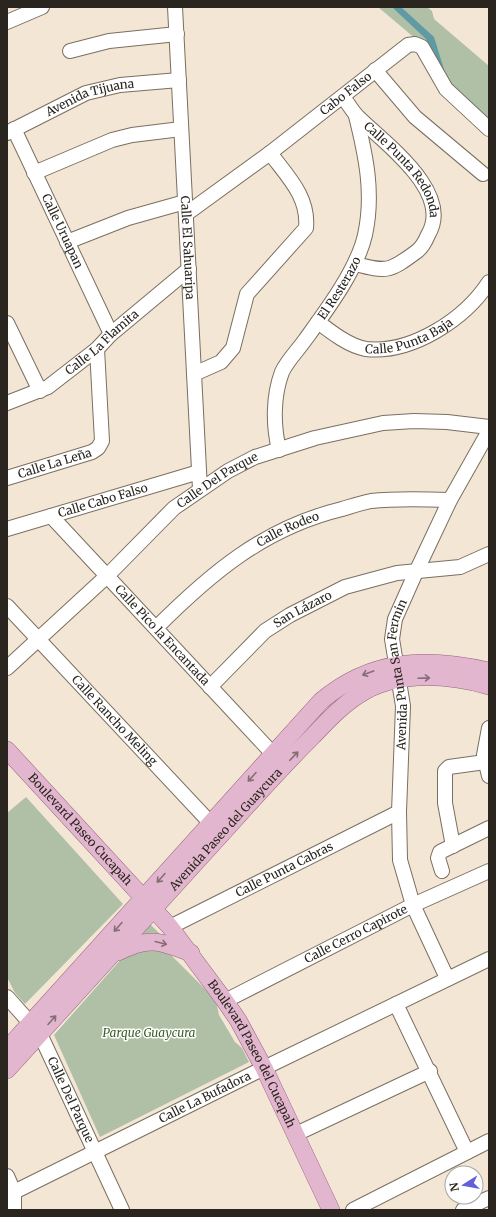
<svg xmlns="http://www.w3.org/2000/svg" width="496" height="1217" font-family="Merriweather,serif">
	<rect width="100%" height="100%" fill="#f3e6d5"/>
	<g fill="#afc0a6">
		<polygon points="378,7 427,7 432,11 434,19 489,66 489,127 443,83 423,45"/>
		<polygon points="26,797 123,904 25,1004 15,993 7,977 7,813"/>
		<polygon points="150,924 165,939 138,937"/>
		<polygon points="137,949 164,950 172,956 202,986 216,1001 219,1015 235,1042 242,1048 249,1062 100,1137 54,1035 123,957"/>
	</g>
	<polygon fill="#609aa4" points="392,7 401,7 434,37 447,79 489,118 489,127 443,83 426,39"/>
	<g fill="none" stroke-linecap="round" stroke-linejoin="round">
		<defs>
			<g id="minor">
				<path id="s1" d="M175 7 200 489"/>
				<polyline points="7,22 42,7"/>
				<polyline points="70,51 109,41 177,34"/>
				<polyline points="375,70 415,117 483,174"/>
				<path id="s2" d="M343 97C348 103 352 111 358 117 384 143 454 192 428 235 425 242 422 248 416 252 389 272 387 272 355 264"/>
				<path id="s3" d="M14 129 111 334"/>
				<path id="s4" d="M7 133 86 93 120 85 179 80"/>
				<polyline points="34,173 112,140 132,135 181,129"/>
				<path id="s5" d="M186 214 270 153 408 45 415 44 422 47 446 89 489 129"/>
				<polyline points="67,242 128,218 185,202"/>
				<path id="s6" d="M318 322C331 332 349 346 366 349 412 354 465 319 489 282"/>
				<polyline points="7,323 40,391"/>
				<path d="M194 374 221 362 233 348 247 294 306 228C309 197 288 177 270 153"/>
				<path id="s7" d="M7 403 48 387 97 349 111 334 189 269"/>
				<path id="s8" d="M279 450C273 425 273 396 282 372 287 361 298 350 305 340 326 311 357 270 365 235 374 194 366 156 356 116"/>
				<path id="s9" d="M7 478 92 452 98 448 102 441 97 349"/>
				<path id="s10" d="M51 516 273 754"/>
				<path id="s11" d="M7 529 199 472"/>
				<path id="s12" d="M7 606 218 831"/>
				<path id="s13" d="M156 628C211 573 264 528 342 509 352 506 361 503 371 501 397 498 424 499 450 500"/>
				<path id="s14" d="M7 668 107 576 174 508 228 471 255 457 315 438 383 423 414 421 447 422 489 427"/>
				<path id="s15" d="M210 687 265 631 290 615 345 587 397 573 460 567 489 554"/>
				<polyline points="489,728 484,755 489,776"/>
				<polyline points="453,846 445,803 445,771 449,767 485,762"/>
				<polyline points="442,871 438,858 440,852 489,828"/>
				<path id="s16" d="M170 927 399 812"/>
				<path id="s17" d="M447 978 413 905 400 860 399 812 403 706 392 639 395 619 416 572 450 500 489 431"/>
				<path id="s18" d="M7 997 40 1034 122 1210"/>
				<path id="s19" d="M225 1001 413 905 489 871"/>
				<polyline points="396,1004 467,1152"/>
				<polyline points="296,1134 430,1071"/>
				<polyline points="7,1176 14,1192 14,1210"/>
				<path id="s20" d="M7 1192H14L264 1068 489 959"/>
				<polyline points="353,1210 489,1141"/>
				<polyline points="463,1210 489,1198"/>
			</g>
			<g id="major">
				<path id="s21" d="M7 750 170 927 225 1001 238 1020 264 1068 331 1210"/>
				<path d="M118 952C149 936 160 941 191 953"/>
				<path d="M7 1049 321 701C372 658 426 657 489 671"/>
				<path id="s22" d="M7 1070C84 985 161 901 237 817 262 789 287 762 313 736 329 719 345 702 365 691 402 671 450 675 489 686"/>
			</g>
		</defs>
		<use href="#minor" stroke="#7a6f60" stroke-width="16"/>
		<use href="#major" stroke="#95647c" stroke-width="18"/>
		<use href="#minor" stroke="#fff" stroke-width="14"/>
		<use href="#major" stroke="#e2b6ce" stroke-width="17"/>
	</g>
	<defs><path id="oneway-shaft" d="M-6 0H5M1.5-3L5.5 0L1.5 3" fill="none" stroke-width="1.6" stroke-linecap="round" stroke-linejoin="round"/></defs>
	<g stroke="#866e76">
		<use href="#oneway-shaft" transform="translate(368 673) rotate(160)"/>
		<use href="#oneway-shaft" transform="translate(424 678) rotate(-2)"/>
		<use href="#oneway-shaft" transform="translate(294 756) rotate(-46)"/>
		<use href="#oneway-shaft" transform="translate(252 777) rotate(132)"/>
		<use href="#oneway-shaft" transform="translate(161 878) rotate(132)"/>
		<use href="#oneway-shaft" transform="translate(118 927) rotate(132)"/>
		<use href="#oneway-shaft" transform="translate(161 943) rotate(14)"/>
		<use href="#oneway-shaft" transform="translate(52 1020) rotate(-48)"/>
	</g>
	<g text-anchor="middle" stroke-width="3" stroke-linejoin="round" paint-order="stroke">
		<g font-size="12" fill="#2a251e" stroke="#fff">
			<text dy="4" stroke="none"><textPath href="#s5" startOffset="200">Cabo Falso</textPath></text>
			<text dy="4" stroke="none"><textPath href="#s4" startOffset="91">Avenida Tijuana</textPath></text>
			<text dy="4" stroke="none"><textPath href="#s2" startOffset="95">Calle Punta Redonda</textPath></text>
			<text dy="4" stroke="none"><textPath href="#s3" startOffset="113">Calle Uruapan</textPath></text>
			<text dy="4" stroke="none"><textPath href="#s1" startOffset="241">Calle El Sahuaripa</textPath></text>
			<text dy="4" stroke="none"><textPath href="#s8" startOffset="181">El Resterazo</textPath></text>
			<text dy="4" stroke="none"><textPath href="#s6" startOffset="101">Calle Punta Baja</textPath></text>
			<text dy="4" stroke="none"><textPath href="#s7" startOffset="114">Calle La Flamita</textPath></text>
			<text dy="4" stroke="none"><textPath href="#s9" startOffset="50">Calle La Leña</textPath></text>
			<text dy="4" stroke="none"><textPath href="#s14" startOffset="283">Calle Del Parque</textPath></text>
			<text dy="4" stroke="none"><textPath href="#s11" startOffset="100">Calle Cabo Falso</textPath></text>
			<text dy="4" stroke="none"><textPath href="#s13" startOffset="166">Calle Rodeo</textPath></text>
			<text dy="4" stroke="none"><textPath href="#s15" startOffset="122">San Lázaro</textPath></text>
			<text dy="4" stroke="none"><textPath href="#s10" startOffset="163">Calle Pico la Encantada</textPath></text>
			<text dy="4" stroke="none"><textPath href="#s17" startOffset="314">Avenida Punta San Fermin</textPath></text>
			<text dy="4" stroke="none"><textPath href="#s12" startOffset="157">Calle Rancho Meling</textPath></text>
			<text dy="4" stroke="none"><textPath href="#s21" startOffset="108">Boulevard Paseo Cucapah</textPath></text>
			<text dy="4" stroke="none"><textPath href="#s22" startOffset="325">Avenida Paseo del Guaycura</textPath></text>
			<text dy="4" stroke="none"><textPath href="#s16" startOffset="128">Calle Punta Cabras</textPath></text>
			<text dy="4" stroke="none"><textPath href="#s19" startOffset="147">Calle Cerro Capirote</textPath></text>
			<text dy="4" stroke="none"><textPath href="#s21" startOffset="392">Boulevard Paseo del Cucapah</textPath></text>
			<text dy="4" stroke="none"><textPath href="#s20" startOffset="220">Calle La Bufadora</textPath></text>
			<text dy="4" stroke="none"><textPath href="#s18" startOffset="122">Calle Del Parque</textPath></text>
		</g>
		<g font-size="12" font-style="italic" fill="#3b5e26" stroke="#fff">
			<text x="149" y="1037">Parque Guaycura</text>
		</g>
	</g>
	<rect width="496" height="1217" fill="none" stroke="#2a251e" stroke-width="16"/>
	<g transform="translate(464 1185) rotate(259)"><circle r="19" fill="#ffffff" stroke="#aaa8a5"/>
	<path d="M0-3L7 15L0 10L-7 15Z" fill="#6361da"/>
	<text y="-6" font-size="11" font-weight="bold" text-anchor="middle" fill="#2a251e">N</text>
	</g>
</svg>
